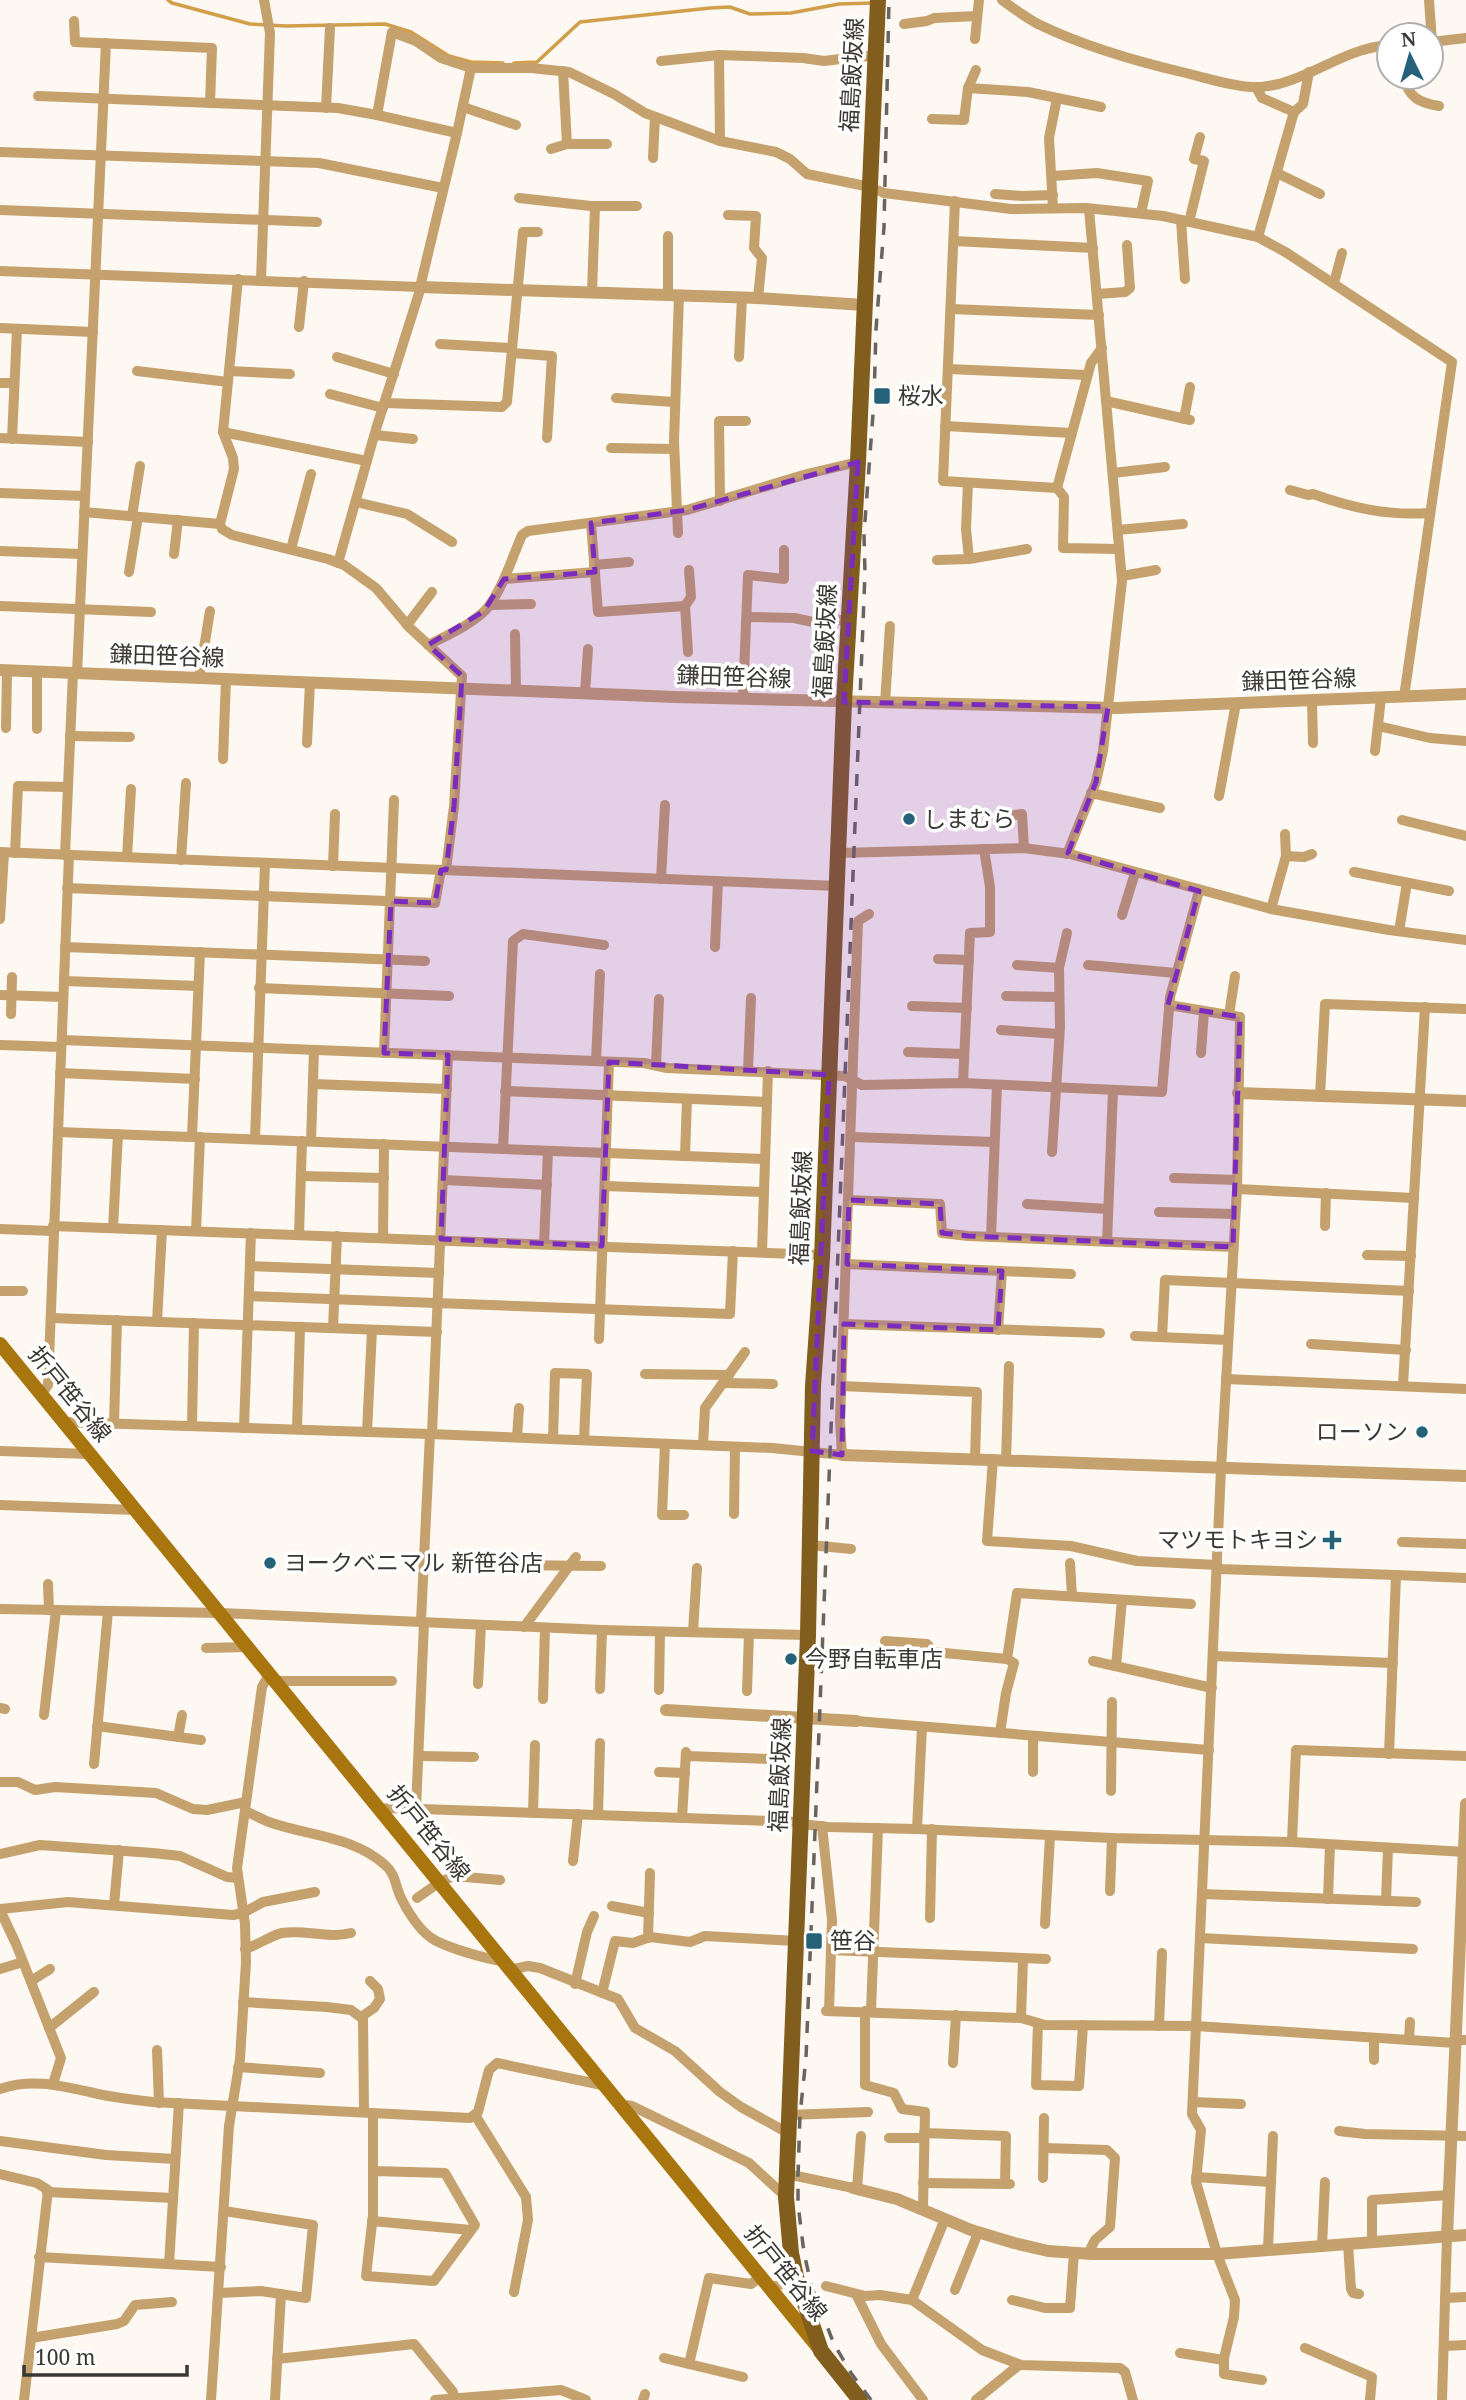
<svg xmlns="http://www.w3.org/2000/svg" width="1466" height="2400" font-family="'Noto Serif','Noto Sans JP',serif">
	<rect width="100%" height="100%" fill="#fdf8f1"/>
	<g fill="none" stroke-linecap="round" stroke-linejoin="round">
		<g stroke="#d19e49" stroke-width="3.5">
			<polyline points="168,0 172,3 250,24 286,26 385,24 411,32 449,56 471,62 503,63"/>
			<polyline points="514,63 537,62 580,22 710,8 730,7 750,14 791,13 839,4 873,3"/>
		</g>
		<g stroke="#c4a16d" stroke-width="10">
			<path d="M1002 0C1014 9 1025 17 1038 24 1085 47 1138 62 1190 74 1210 79 1231 86 1252 87 1261 88 1270 86 1279 84 1317 74 1348 48 1389 45"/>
			<polyline points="1429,0 1432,42"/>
			<polyline points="74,21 75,42 212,48 210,103"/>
			<polyline points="904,24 927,21 934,18 977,16"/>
			<polyline points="975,39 979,0"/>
			<polyline points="1431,42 1466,38"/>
			<polyline points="719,55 720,141"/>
			<polyline points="661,61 719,55 803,58 824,61 865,56 876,58"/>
			<polyline points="563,71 567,144"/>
			<path d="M1405 77C1407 97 1420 103 1439 106"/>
			<polyline points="1256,87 1262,98 1294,112 1258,237"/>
			<polyline points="968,88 1028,92 1101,107"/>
			<polyline points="463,107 516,125"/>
			<polyline points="326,108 330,28"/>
			<polyline points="1294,112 1303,104 1309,72"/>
			<polyline points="377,115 392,32 416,41 441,58 471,68 531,68 569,72 614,94 645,113 720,141 776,152 790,159 807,174 870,187 884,193 1011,209 1086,208 1163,216 1258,237 1287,253 1452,362 1404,697"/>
			<polyline points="932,119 964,120 968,88 976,70"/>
			<polyline points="457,133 471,68"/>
			<polyline points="551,149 567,144 607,144"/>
			<polyline points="0,152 319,163 443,188"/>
			<polyline points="653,158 655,117"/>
			<polyline points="1277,173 1320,194"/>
			<polyline points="1052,176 1097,173 1148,181 1141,213"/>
			<polyline points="995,194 1022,196 1053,195"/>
			<polyline points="519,198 591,206 637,206"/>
			<polyline points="955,201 943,481 1057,488"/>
			<polyline points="1053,208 1049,138 1057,98"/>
			<polyline points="0,210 317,222"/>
			<polyline points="728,215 756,216 754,248 762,258 758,298"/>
			<polyline points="1181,220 1185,279"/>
			<polyline points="1189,222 1204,161 1194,159 1200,137"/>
			<polyline points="668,236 668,295"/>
			<polyline points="954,241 1093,248"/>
			<polyline points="0,271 420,287 457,133 377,115 338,108 38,96"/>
			<polyline points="238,279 223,432 233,458 234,469 220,524 222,529 232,535 328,559 344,565 376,588 409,627 462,676 454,806 446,870"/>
			<polyline points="261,280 270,33 264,0"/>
			<polyline points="1334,283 1342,253"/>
			<polyline points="592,293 595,206"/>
			<polyline points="1097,294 1125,292 1130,288 1127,245"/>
			<polyline points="951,309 1099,315"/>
			<polyline points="299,327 304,281"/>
			<polyline points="0,328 93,332"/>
			<polyline points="440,344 512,348"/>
			<polyline points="1102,348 1091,363 1057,488 1064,497 1063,548 1119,549"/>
			<polyline points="512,353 552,356 547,438"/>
			<polyline points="337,357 394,374"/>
			<polyline points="739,357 742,298"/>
			<polyline points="948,369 1087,375"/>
			<polyline points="137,371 228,382"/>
			<polyline points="229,371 290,374"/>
			<polyline points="0,383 14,383"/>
			<polyline points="330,394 383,408"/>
			<polyline points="616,398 674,402"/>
			<polyline points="1106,401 1190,420"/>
			<polyline points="385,403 502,407 507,402 523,232 538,232"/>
			<polyline points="1184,419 1190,387"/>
			<polyline points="945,426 1072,433"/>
			<polyline points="223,432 367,461"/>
			<polyline points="375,435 413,439"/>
			<polyline points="0,438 88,442"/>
			<polyline points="12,439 17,329"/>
			<polyline points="611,448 674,449"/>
			<polyline points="1113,473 1165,467"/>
			<polyline points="968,483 966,529 969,559"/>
			<path d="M1290 490 1308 495 1313 494C1352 508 1388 516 1429 513"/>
			<polyline points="0,493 85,496"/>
			<polyline points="720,501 719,421 746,421"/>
			<polyline points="356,502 407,514 452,542"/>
			<polyline points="84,512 220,524"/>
			<polyline points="132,516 140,466"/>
			<polyline points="591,523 598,612 685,606 688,652"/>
			<polyline points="1118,530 1183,524"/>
			<polyline points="678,533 674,441 679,296"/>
			<polyline points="291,549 311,474"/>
			<polyline points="0,551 82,554"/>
			<polyline points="174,554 178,520"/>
			<polyline points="937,560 969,559 1027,549"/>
			<polyline points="338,563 376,429 421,287"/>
			<polyline points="594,565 629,562"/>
			<polyline points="129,572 138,517"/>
			<polyline points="1122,576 1156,570"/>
			<polyline points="504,579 595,572"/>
			<polyline points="490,605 531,604"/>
			<polyline points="0,606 151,612"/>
			<polyline points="685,606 691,597 689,570"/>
			<polyline points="747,617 794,618 818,623 849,619"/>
			<polyline points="407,625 432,592"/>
			<polyline points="515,634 516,690"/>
			<path d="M428 645C446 636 477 622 489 606 504 585 512 558 522 535L528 531 687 510 807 474 858 462"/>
			<polyline points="77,673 106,43"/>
			<polyline points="199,678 210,611"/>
			<polyline points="585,693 588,649"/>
			<polyline points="743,698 748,575 784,579 784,550"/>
			<polyline points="1312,700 1313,743"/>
			<polyline points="885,703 890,626"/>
			<polyline points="1378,726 1430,738 1466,741"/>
			<polyline points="6,728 7,671"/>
			<polyline points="37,729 37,672"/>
			<polyline points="70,736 130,737"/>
			<polyline points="307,743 310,683"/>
			<polyline points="1375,751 1381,698"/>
			<polyline points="223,759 226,679"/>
			<polyline points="1091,793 1160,808"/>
			<polyline points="1219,796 1236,703"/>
			<polyline points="1006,816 1022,814 1024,848"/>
			<polyline points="1402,820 1466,836"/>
			<polyline points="0,852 838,886"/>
			<polyline points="15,853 18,786 68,787"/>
			<polyline points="839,853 1023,848 1070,854 1271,909 1389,930 1466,940"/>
			<polyline points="1067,854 1096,782 1103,751 1122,581 1089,209"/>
			<polyline points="65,855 73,673"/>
			<polyline points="1286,856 1304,857 1312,854"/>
			<polyline points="127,857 131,789"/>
			<polyline points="181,860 186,783"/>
			<polyline points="333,866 335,814"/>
			<polyline points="1354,872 1449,891"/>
			<polyline points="661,879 665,805"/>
			<polyline points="67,888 435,903 441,870"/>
			<polyline points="1271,909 1286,856 1285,834"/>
			<polyline points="1122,915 1135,873"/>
			<polyline points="0,919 4,853"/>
			<polyline points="1399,931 1407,883"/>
			<polyline points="65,947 425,961"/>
			<polyline points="715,947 718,881"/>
			<polyline points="938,959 969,960"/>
			<polyline points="1017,965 1059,968"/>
			<polyline points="1088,965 1176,973"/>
			<polyline points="64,981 198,986"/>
			<polyline points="259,988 449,996"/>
			<polyline points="0,995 63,997"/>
			<polyline points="1006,996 1058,997"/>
			<polyline points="1169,1005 1240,1017 1237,1189 1221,1469 1192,2114 1201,2130 1196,2182 1217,2254 1235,2300 1234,2317 1224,2358 1224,2374 1262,2380"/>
			<polyline points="912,1006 967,1008"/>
			<polyline points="11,1014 12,977"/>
			<polyline points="1229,1015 1235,976"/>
			<polyline points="1001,1030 1059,1034"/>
			<polyline points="62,1040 644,1063 667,1068 845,1076 862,1085 963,1083 1162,1092 1170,997 1199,891"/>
			<polyline points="0,1045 61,1047"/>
			<polyline points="908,1052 964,1054"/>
			<polyline points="384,1053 394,800"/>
			<polyline points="1201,1053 1204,1011"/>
			<polyline points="596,1061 600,974"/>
			<polyline points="656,1065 659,999"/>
			<polyline points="748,1071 751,998"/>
			<polyline points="60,1073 195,1079"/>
			<polyline points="963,1083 970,933 990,932 990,887 984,849"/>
			<polyline points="313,1084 447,1089"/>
			<polyline points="505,1091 767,1102"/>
			<polyline points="1320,1096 1325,1004 1466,1009"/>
			<polyline points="58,1132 764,1159"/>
			<polyline points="192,1137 200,952"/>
			<polyline points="852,1137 994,1142"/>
			<polyline points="255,1139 265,863"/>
			<polyline points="311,1141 314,1050"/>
			<polyline points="503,1149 513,941 523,934 604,945"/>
			<polyline points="1052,1152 1060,1027 1059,968 1067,933"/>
			<polyline points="685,1156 687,1099"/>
			<polyline points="301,1176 384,1178"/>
			<polyline points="1174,1178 1237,1180"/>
			<polyline points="444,1180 547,1185"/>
			<polyline points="605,1186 763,1192"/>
			<polyline points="1237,1189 1414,1198"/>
			<polyline points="849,1200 940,1204 942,1233 968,1236 1233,1247"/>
			<polyline points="1027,1204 1108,1209"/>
			<polyline points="1159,1212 1235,1214"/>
			<polyline points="53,1226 822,1255"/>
			<polyline points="1325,1226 1326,1193"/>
			<polyline points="113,1228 118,1134"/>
			<polyline points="0,1229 53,1231"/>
			<polyline points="196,1231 200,1137"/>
			<polyline points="299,1234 302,1141"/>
			<polyline points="383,1237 384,1144"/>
			<polyline points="991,1237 997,1085"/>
			<polyline points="1107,1242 1113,1090"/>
			<polyline points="544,1244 548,1151"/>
			<polyline points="762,1252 768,1071"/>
			<polyline points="1367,1255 1411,1256"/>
			<polyline points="847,1264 1071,1274"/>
			<polyline points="250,1266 439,1273"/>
			<polyline points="0,1291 23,1291"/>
			<polyline points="249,1296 730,1314 733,1251"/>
			<polyline points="51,1318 437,1332"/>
			<polyline points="157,1322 162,1230"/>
			<polyline points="844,1324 1100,1333"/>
			<polyline points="333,1328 337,1236"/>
			<polyline points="998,1330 1002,1271"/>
			<polyline points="1135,1336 1228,1340"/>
			<polyline points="1162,1337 1165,1280 1409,1291"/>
			<polyline points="599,1339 609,1062"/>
			<polyline points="1311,1344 1406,1350"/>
			<polyline points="645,1374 729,1375"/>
			<polyline points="1226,1379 1466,1389"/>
			<polyline points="723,1383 773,1384"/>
			<polyline points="1403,1385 1425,1007"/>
			<polyline points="841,1386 977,1392 975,1459"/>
			<polyline points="41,1395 48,1385 69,855"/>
			<polyline points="65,1422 430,1434 772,1448 842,1455 840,1420 858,921 869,914"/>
			<polyline points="114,1424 117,1320"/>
			<polyline points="192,1426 194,1323"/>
			<polyline points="244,1428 251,1233"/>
			<polyline points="297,1429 300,1327"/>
			<polyline points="367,1432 372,1330"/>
			<polyline points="432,1434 448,1055"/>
			<polyline points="517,1437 519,1408"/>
			<polyline points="553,1439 555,1373 587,1374 584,1440"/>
			<polyline points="665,1444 662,1515 684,1515"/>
			<polyline points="703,1445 705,1408 745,1352"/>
			<polyline points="0,1451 89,1454"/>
			<polyline points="993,1459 987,1541 1071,1546 1137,1561 1217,1565"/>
			<polyline points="1006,1460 1009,1366"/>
			<polyline points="0,1505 135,1510"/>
			<polyline points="734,1514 735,1447"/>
			<polyline points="1402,1542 1466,1544"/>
			<polyline points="810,1545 851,1549"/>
			<polyline points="1070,1563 1072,1596"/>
			<polyline points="509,1565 601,1566"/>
			<polyline points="1217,1569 1396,1575 1389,1754"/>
			<polyline points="1396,1575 1466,1578"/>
			<polyline points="48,1584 49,1610"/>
			<polyline points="0,1609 221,1613 602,1630 808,1635"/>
			<polyline points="421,1621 430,1434"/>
			<polyline points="524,1627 576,1557"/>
			<polyline points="693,1632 697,1568"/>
			<polyline points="885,1641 927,1644 934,1652 1007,1659 1017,1593 1191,1604"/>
			<polyline points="206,1648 247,1647"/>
			<polyline points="1213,1656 1393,1663"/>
			<polyline points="1093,1661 1212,1688"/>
			<polyline points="1116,1666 1122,1600"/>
			<polyline points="276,1681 392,1681"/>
			<polyline points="478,1684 481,1625"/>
			<polyline points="600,1689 602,1630"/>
			<polyline points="659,1690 660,1632"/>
			<polyline points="747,1691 749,1634"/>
			<polyline points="543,1699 545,1628"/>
			<polyline points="0,1708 5,1709"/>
			<polyline points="44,1715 56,1610"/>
			<polyline points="856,1721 1209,1750"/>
			<polyline points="97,1726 201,1740"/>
			<polyline points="1000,1733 1006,1693 1014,1663 1007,1659"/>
			<polyline points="1033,1736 1033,1772"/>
			<polyline points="178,1737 182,1715"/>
			<polyline points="420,1756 474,1757"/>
			<polyline points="686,1756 771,1759"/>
			<polyline points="94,1764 108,1611"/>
			<polyline points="659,1772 685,1773"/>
			<polyline points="0,1782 18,1782 35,1790 55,1787 156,1793 193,1809 207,1810 246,1802"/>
			<polyline points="1111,1791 1112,1702"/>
			<polyline points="380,1809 390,1808 801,1822"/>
			<polyline points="416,1809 424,1622"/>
			<path d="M245 1811C253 1814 261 1819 269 1822 308 1836 353 1836 385 1865 396 1874 395 1886 401 1898 407 1911 419 1929 430 1937 443 1947 484 1958 501 1961"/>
			<polyline points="533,1813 535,1745"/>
			<polyline points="598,1815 600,1743"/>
			<polyline points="682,1818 686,1752"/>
			<polyline points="801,1824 828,1827 917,1829 1112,1838 1292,1842 1466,1852"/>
			<polyline points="822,1826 832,1920 829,2011"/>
			<polyline points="917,1829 922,1727"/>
			<polyline points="1292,1842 1296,1750 1466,1756"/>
			<polyline points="0,1854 40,1845 153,1853 180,1856 227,1877 238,1878"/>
			<polyline points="573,1861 578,1814"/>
			<polyline points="1110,1891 1112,1838"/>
			<polyline points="1202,1894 1416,1902"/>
			<polyline points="417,1898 440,1882 454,1876 500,1880"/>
			<polyline points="1328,1899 1330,1845"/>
			<polyline points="1386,1901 1388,1848"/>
			<polyline points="114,1905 119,1850"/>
			<polyline points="612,1906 649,1913"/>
			<polyline points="0,1909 68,1902 233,1915 243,1913 263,1902 315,1892"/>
			<polyline points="0,1910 16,1944 61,2058 53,2084"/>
			<polyline points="930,1918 932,1829"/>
			<polyline points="1045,1924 1050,1836"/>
			<polyline points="648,1938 650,1873"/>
			<polyline points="1200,1938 1413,1949"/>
			<path d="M245 1949C258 1945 272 1935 282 1933 305 1929 328 1939 351 1933"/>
			<polyline points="831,1950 1046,1959"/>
			<polyline points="0,1969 23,1962"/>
			<polyline points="508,1970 528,1966 540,1968 618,1999 635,2028 675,2051 720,2092 741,2107 788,2133"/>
			<polyline points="31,1981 50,1969"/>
			<polyline points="575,1984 587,1932 594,1916"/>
			<polyline points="602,1993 615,1941 633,1943 650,1937 690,1942 705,1936 796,1941"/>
			<polyline points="243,2002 327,2007 351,2010 363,2019 364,2112"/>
			<polyline points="826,2011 1021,2018 1045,2025 1196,2026 1455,2043"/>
			<polyline points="865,2011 865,2085 894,2093 902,2109 925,2112 923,2208"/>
			<polyline points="871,2011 878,1828"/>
			<polyline points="361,2017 374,2008 380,1999 378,1989 370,1981"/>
			<polyline points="1021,2018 1023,1959"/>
			<polyline points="1038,2023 1036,2085 1079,2086 1083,2025"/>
			<polyline points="1159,2026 1162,1953"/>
			<polyline points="49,2028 94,1992"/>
			<polyline points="1409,2040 1410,2022"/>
			<polyline points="1455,2040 1466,2040"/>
			<polyline points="157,2050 159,2103"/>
			<polyline points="1374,2060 1374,2038"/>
			<polyline points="953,2063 956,2015"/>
			<polyline points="238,2067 320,2073"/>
			<path d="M0 2089C33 2077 65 2087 98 2094 117 2098 135 2100 153 2102L470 2118 478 2112 489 2070 497 2063 602 2085"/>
			<polyline points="1193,2102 1241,2104"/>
			<polyline points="618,2104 632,2106 749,2163 786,2197"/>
			<polyline points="373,2113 373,2215 366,2276 434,2281 475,2225 445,2173 373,2171"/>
			<polyline points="475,2115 526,2197 528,2220 514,2292"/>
			<polyline points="789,2115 868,2112"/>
			<polyline points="1339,2131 1365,2134 1466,2136"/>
			<polyline points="924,2133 1006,2136 1005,2183"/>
			<polyline points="889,2138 924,2138"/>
			<polyline points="0,2141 106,2155 175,2159"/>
			<polyline points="1044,2148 1107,2150 1115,2158 1110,2227 1095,2240 1088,2254"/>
			<polyline points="0,2174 37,2183 48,2190 24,2400"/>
			<polyline points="787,2174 853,2188"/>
			<polyline points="1196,2177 1271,2182"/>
			<polyline points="1043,2178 1044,2118"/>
			<polyline points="923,2183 1010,2184"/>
			<polyline points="857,2189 861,2136"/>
			<polyline points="47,2192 173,2198"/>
			<polyline points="372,2221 471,2230"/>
			<polyline points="1372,2242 1372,2200 1449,2195"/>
			<polyline points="1348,2244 1351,2289 1353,2293 1359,2294"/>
			<polyline points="1322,2246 1325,2182"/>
			<polyline points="1268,2249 1273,2136"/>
			<polyline points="39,2257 221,2267"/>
			<polyline points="169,2264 179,2103"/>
			<polyline points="826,2286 865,2296 880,2295 912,2300 982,2350 1021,2365 1120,2368 1125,2372 1133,2400"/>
			<polyline points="769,2288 786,2283 796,2277"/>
			<polyline points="955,2290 978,2233"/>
			<polyline points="219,2293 261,2291 306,2298 313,2225 224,2211"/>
			<polyline points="856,2294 881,2344 923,2400"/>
			<polyline points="1445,2298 1466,2297"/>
			<polyline points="912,2300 945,2219"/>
			<polyline points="1012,2300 1045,2308 1070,2308 1074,2253"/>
			<polyline points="31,2338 117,2324 124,2321 135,2305 172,2302"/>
			<polyline points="1444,2346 1466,2345"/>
			<polyline points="1305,2348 1372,2377 1370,2400"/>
			<polyline points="1180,2353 1224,2360"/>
			<polyline points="664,2358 743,2377"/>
			<polyline points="277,2359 414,2344 453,2392 454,2399"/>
			<polyline points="689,2364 709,2278 751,2284 760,2277"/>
			<polyline points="211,2400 229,2126 240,2059 246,1962 245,1924 237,1868 262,1687 270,1673"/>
			<polyline points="275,2400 281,2294"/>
			<polyline points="435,2400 561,2390 586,2400"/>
			<polyline points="643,2400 645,2394"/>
			<polyline points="976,2400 1019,2365"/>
			<polyline points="1442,2400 1447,2236"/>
		</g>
		<g stroke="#c4a16d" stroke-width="12">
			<polyline points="420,287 758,298 864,305"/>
			<polyline points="0,670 675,697 1117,708 1466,694"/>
			<polyline points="1238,1093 1466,1101"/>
			<polyline points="842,1455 1466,1476"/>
			<polyline points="666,1710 856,1721"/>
			<polyline points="853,2188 897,2199 971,2230 1014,2243 1048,2251 1092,2254 1217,2254 1466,2235"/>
			<polyline points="1447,2236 1466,1804"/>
		</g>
		<polyline stroke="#a8750e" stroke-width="14" points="0,1344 818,2347"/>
		<polyline stroke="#815d1e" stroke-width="16" points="860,2400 821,2351 796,2277 791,2253 786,2197 808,1635 813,1386 822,1258 844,702 858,462 878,0"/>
		<polyline stroke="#686561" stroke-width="3.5" stroke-dasharray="12 12" stroke-linecap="butt" points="871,2400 851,2373 834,2344 812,2288 804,2253 798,2204 798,2176 800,2115 806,2058 865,573 864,534 874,401 876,329 884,227 889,0"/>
	</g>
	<path fill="#7b2cbf" fill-opacity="0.2" stroke="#7b2cbf" stroke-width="5" stroke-dasharray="14 9" stroke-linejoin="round" d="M858 462 844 702 1108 707 1096 782 1068 853 1199 891 1168 1005 1240 1017 1233 1247 968 1236 942 1233 940 1204 849 1200 847 1264 1002 1271 998 1330 844 1324 842 1455 812 1451 829 1075 609 1062 602 1246 441 1239 448 1055 384 1053 391 901 435 903 441 870H446L454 806 462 676 428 645 484 611 504 579 595 572 591 523 687 510Z"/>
	<g fill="#256179" stroke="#fff" stroke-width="2.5">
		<rect x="873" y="387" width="18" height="18" rx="3.5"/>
		<circle cx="909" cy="819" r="7"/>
		<circle cx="1422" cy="1432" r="7"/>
		<path d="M1328.5 1529.5h7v7h7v7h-7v7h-7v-7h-7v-7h7z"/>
		<circle cx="270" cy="1563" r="7"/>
		<circle cx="791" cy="1659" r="7"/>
		<rect x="805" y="1932" width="18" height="18" rx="3.5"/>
	</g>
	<g text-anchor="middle" stroke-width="7" stroke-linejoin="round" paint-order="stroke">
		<g font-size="23" fill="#3a3835" stroke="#fff">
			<text transform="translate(852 75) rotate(-87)" y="8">福島飯坂線</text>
			<text transform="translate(825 641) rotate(-87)" y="8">福島飯坂線</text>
			<text transform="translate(167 656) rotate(2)" y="8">鎌田笹谷線</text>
			<text transform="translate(734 677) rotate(2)" y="8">鎌田笹谷線</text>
			<text transform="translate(1299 680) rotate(-2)" y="8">鎌田笹谷線</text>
			<text transform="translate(801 1208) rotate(-88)" y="8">福島飯坂線</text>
			<text transform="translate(70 1394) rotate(51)" y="8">折戸笹谷線</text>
			<text transform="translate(780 1775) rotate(-88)" y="8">福島飯坂線</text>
			<text transform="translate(429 1833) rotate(51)" y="8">折戸笹谷線</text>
			<text transform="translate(786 2273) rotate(51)" y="8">折戸笹谷線</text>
		</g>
		<g font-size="23" fill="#3a3835" stroke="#fff" text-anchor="start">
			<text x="898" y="404">桜水</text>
			<text x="923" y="827">しまむら</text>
			<text x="1408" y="1440" text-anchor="end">ローソン</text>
			<text x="1318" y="1548" text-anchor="end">マツモトキヨシ</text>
			<text x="284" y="1571">ヨークベニマル 新笹谷店</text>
			<text x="805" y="1667">今野自転車店</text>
			<text x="830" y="1949">笹谷</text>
		</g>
	</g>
	<g transform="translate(1410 56) rotate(355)"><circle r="33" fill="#ffffff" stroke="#b0afae" stroke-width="2"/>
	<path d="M0-5L12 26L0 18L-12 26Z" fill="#256179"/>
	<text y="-10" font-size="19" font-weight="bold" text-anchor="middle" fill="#3a3835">N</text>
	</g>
	<path d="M24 2365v10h163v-10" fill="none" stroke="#3a3835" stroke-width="3.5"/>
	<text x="35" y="2365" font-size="21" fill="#3a3835" stroke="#ffffff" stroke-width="5" paint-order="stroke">100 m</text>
</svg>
